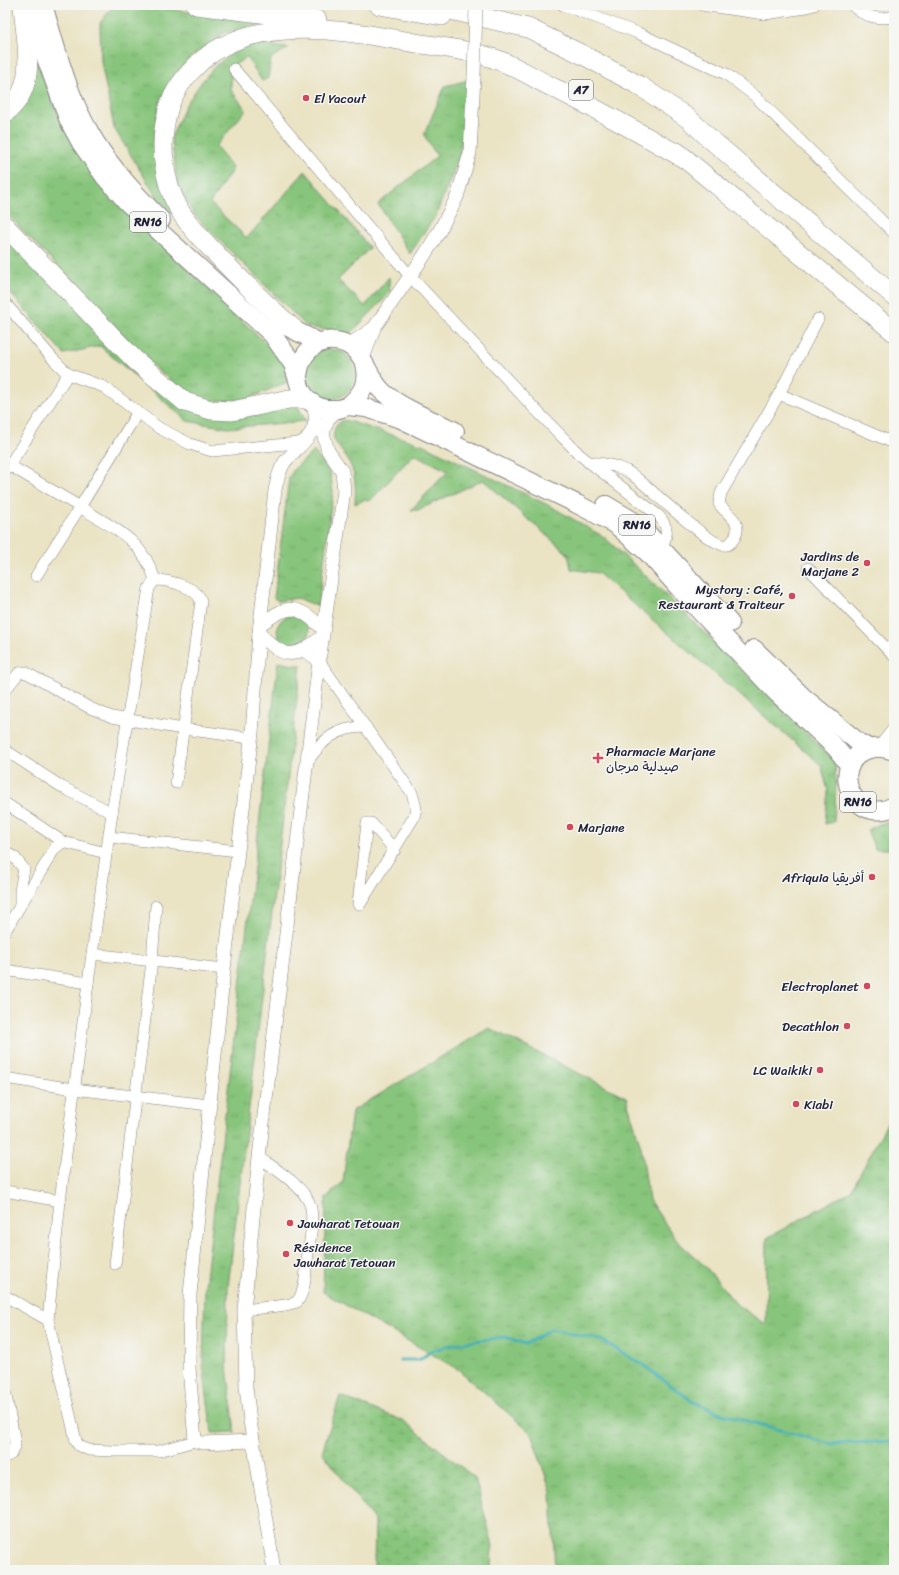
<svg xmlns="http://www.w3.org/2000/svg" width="899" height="1575" font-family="Sriracha,'Playpen Sans Arabic',sans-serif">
	<defs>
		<pattern id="grass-tufts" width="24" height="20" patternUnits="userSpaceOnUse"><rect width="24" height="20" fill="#88c57b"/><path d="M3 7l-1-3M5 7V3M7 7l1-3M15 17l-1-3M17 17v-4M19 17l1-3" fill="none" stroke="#75a96b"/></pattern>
		<pattern id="wetland-marsh" width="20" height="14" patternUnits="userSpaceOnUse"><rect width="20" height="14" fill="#88c57b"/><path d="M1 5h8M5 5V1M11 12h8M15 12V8" fill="none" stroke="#75a96b"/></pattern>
	</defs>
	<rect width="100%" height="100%" fill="#f6f6f2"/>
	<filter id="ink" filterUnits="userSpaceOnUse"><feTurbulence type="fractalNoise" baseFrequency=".025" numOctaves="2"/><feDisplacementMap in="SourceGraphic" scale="8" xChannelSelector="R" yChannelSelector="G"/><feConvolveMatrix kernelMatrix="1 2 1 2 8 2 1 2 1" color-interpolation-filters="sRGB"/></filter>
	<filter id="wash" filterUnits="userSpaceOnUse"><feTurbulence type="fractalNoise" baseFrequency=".012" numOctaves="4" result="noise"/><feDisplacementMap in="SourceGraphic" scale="16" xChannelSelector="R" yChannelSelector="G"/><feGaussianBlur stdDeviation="0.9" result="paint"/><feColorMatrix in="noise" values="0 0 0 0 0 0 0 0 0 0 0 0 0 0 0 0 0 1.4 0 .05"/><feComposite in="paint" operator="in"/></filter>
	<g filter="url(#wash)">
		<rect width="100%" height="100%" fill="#eae3c4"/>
		<g fill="url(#grass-tufts)" stroke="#55745b">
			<polygon points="114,5 140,5 269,23 225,32 196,53 177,72 159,104 153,145 160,183 179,220 156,196 114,128 101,62 100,23"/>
			<polygon points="245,44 289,48 271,58 268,78 262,81 247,57 231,67 231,90 246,110 216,146 233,169 210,203 247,238 305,171 370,248 338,280 365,306 389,277 390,293 350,334 307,327 195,216 178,187 171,138 185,106 200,84 216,65"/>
			<polygon points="33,52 62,124 111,197 285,361 287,382 245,400 205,401 184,391 154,367 5,212 5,111"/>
			<polygon points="468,80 460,155 436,215 410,254 378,204 437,156 424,135 445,86"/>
			<polygon points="5,227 185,403 297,405 306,421 228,428 187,421 100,346 64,354 5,287"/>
			<circle cx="330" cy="374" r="25"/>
			<path d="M345 420 424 445 552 507 604 537 660 589 835 761 836 786 834 822 825 824 828 791 821 765 598 573 571 569 568 554 483 480 418 510H411L448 471 414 454 370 501 364 500 355 504C356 486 356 470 344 454 340 449 337 445 334 439 333 430 336 422 345 420Z"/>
			<polygon points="314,451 330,472 333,492 318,606 297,598 279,601 274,598 289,478 294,469"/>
			<circle cx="293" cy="631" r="16"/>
			<polygon points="278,662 294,665 301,665 228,1287 227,1366 235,1432 212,1433 203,1365 205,1286"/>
			<polygon points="894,821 894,853 890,849 875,849 867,830 880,824"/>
			<polygon points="489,1028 626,1097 641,1147 649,1200 677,1241 705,1266 737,1305 766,1324 767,1238 851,1191 894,1110 894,1570 555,1570 551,1492 531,1433 459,1370 323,1292 326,1198 343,1182 352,1111"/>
		</g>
		<polygon fill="url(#wetland-marsh)" stroke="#55745b" points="340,1396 404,1421 475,1478 492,1542 491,1570 374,1570 375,1521 322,1452"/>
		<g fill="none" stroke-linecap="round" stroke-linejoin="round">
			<polyline stroke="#40b0b7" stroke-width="3" points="400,1360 419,1360 433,1350 460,1343 505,1337 526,1344 551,1329 601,1340 643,1365 692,1401 722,1414 831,1444 894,1441"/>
		</g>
	</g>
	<g filter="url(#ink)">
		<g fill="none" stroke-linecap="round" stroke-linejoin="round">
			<defs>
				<g id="minor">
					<polyline points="563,5 638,33 726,74 755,96 894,233"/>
					<polyline points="701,5 765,14 799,9 814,5"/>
					<path d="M852 5C863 16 879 21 894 16"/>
					<path d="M234 69 410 276 534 408 580 455 659 516C669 528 668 535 661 549"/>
					<polyline points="5,303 53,359 68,374 104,387 159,428 190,444 212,451 298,443 307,439"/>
					<polyline points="779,394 894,443"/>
					<path d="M138 412 80 507C113 528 143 539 155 580"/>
					<path d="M588 462C602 463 618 465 630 473 647 484 712 550 727 545 731 544 733 540 735 537 743 521 727 515 719 504L721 493 779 394 818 319"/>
					<polyline points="9,465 80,507 36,576"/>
					<polyline points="5,472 68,374"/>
					<polyline points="808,568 894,656"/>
					<polyline points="303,651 319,661 412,793 416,808 414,817 360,904 358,904 367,823 371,823 395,850"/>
					<polyline points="5,690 19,673 25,672 90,708 112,717 183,729 251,738"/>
					<polyline points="879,747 894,728"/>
					<polyline points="5,750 62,787 112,813"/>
					<path d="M307 762C323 739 337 727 366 727"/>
					<polyline points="5,803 63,842 106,853"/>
					<polyline points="109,837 238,851"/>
					<polyline points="5,852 15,858 24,869 20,891 20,906"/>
					<polyline points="5,931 55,848 63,842"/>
					<polyline points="92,954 224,969"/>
					<polyline points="5,970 88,983 60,1201 48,1320 76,1441 79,1446 89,1450 112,1451 159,1451 195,1441"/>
					<path d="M88 983 112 813 149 588 155 580C169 580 197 587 201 601L176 783"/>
					<polyline points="5,1078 74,1089 209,1105"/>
					<polyline points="5,1191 60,1201"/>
					<polyline points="115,1264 152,961 156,906"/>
					<polyline points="5,1296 48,1320"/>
					<path d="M244 1310 286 1305 297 1302C306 1290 305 1274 307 1261 309 1244 314 1225 311 1208 307 1188 275 1169 259 1157"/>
					<polyline points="5,1391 14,1437 15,1444 11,1454 5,1457"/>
				</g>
				<g id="tertiary">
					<polyline points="349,345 374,328"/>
					<polyline points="363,359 374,328 424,256 440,230 457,197 470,153 474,76"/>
					<path d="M260 625C289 603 297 604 323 629"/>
					<path d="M259 633C285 660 293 659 322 637"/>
					<path d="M253 1441 203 1443 195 1441 189 1367 190 1294 224 969 252 733 259 633 275 490C277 480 279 471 284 463 299 444 326 431 311 402"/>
					<polyline points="274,1570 250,1421 246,1387 244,1310 259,1157 319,661 344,491 342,471 328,451 323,433 328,419 339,409"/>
				</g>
				<g id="trunk">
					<path d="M43 5C56 48 67 94 90 133 106 162 138 197 161 220"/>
					<polyline points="28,9 69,121 81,143 105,177 127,202 272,334 293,364 301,390 307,399 315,405 325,409 339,409 348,406 366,408 401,419 577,504 615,524 648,553 696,607 777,693 836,748 850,766"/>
					<polyline points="280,323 320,343"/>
					<path d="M298 376C300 362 304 352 317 344 323 341 329 340 335 341 364 343 365 376 383 392 403 409 432 420 455 431"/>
					<path d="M348 406C362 394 369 383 364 364"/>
					<polyline points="606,505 633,521 647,533 730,623"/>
					<polyline points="754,649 803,697 858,742 870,749"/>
					<path d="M894 751C884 747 874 746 864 751 828 769 856 827 894 806"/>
				</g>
				<g id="motorway">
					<polyline points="196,5 317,20"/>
					<polyline points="379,5 442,16"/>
					<polyline points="429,5 528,28 585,56 640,86 689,119 708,137 894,296"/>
					<path d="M5 113C40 86 25 41 23 5"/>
					<polyline points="677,152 894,332"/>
					<polyline points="5,226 135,360 185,402 211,410 232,411 289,399 307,399"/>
					<path d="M294 329C268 307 244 283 220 258 206 243 189 227 179 209 163 180 159 145 167 114 171 95 182 80 195 67 248 12 343 30 410 42 439 47 471 50 498 60 515 66 532 77 548 85 595 108 642 134 687 160"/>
				</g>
			</defs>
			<use href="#minor" stroke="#868280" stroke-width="12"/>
			<use href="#tertiary" stroke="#868280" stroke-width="14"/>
			<use href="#trunk" stroke="#868280" stroke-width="20"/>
			<use href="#motorway" stroke="#868280" stroke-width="20"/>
			<use href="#minor" stroke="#fff" stroke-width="11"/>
			<use href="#tertiary" stroke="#fff" stroke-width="13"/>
			<use href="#trunk" stroke="#fff" stroke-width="18"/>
			<use href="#motorway" stroke="#fff" stroke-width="19"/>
			<defs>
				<polyline id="tertiary-bridge" points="474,76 476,5"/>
			</defs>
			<use href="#tertiary-bridge" stroke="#868280" stroke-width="14" stroke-linecap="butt"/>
			<use href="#tertiary-bridge" stroke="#fff" stroke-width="13"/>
		</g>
	</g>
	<g fill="#d1495b" stroke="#f6f6f2" stroke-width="1.5">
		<circle cx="306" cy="98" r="4"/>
		<circle cx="867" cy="563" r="4"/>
		<circle cx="792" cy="596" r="4"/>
		<path d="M596 752h4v4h4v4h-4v4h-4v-4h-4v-4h4z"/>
		<circle cx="570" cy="827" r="4"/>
		<circle cx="872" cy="877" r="4"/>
		<circle cx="867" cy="986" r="4"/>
		<circle cx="847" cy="1026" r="4"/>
		<circle cx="820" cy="1070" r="4"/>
		<circle cx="796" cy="1104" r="4"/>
		<circle cx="290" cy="1223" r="4"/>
		<circle cx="286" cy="1254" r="4"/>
	</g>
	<g text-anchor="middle" stroke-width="3" stroke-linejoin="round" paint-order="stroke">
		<g fill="#f6f6f2" stroke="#626272" stroke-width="1">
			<rect x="569" y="80" width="24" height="20" rx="3"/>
			<rect x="130" y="212" width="36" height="20" rx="3"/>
			<rect x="619" y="515" width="36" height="20" rx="3"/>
			<rect x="840" y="792" width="36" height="20" rx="3"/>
		</g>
		<g font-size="12" font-weight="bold" fill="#22223b">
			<text x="581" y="94">A7</text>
			<text x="148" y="226">RN16</text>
			<text x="637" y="529">RN16</text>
			<text x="858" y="806">RN16</text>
		</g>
		<g font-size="13" fill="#22223b" stroke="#f6f6f2" text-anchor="start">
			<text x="314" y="103">El Yacout</text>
			<text x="859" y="561" text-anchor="end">Jardins de<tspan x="859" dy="15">Marjane 2</tspan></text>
			<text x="784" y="594" text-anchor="end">Mystory : Café,<tspan x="784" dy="15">Restaurant &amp; Traiteur</tspan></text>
			<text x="606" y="756">Pharmacie Marjane<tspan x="606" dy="15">صيدلية مرجان</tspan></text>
			<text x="578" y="832">Marjane</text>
			<text x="864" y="882" text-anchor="end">Afriquia أفريقيا</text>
			<text x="859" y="991" text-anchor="end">Electroplanet</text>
			<text x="839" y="1031" text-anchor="end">Decathlon</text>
			<text x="812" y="1075" text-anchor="end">LC Waikiki</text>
			<text x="804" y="1109">Kiabi</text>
			<text x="298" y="1228">Jawharat Tetouan</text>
			<text x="294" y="1252">Résidence<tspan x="294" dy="15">Jawharat Tetouan</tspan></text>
		</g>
	</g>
	<rect width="899" height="1575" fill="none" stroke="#f6f6f2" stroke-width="20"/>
</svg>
